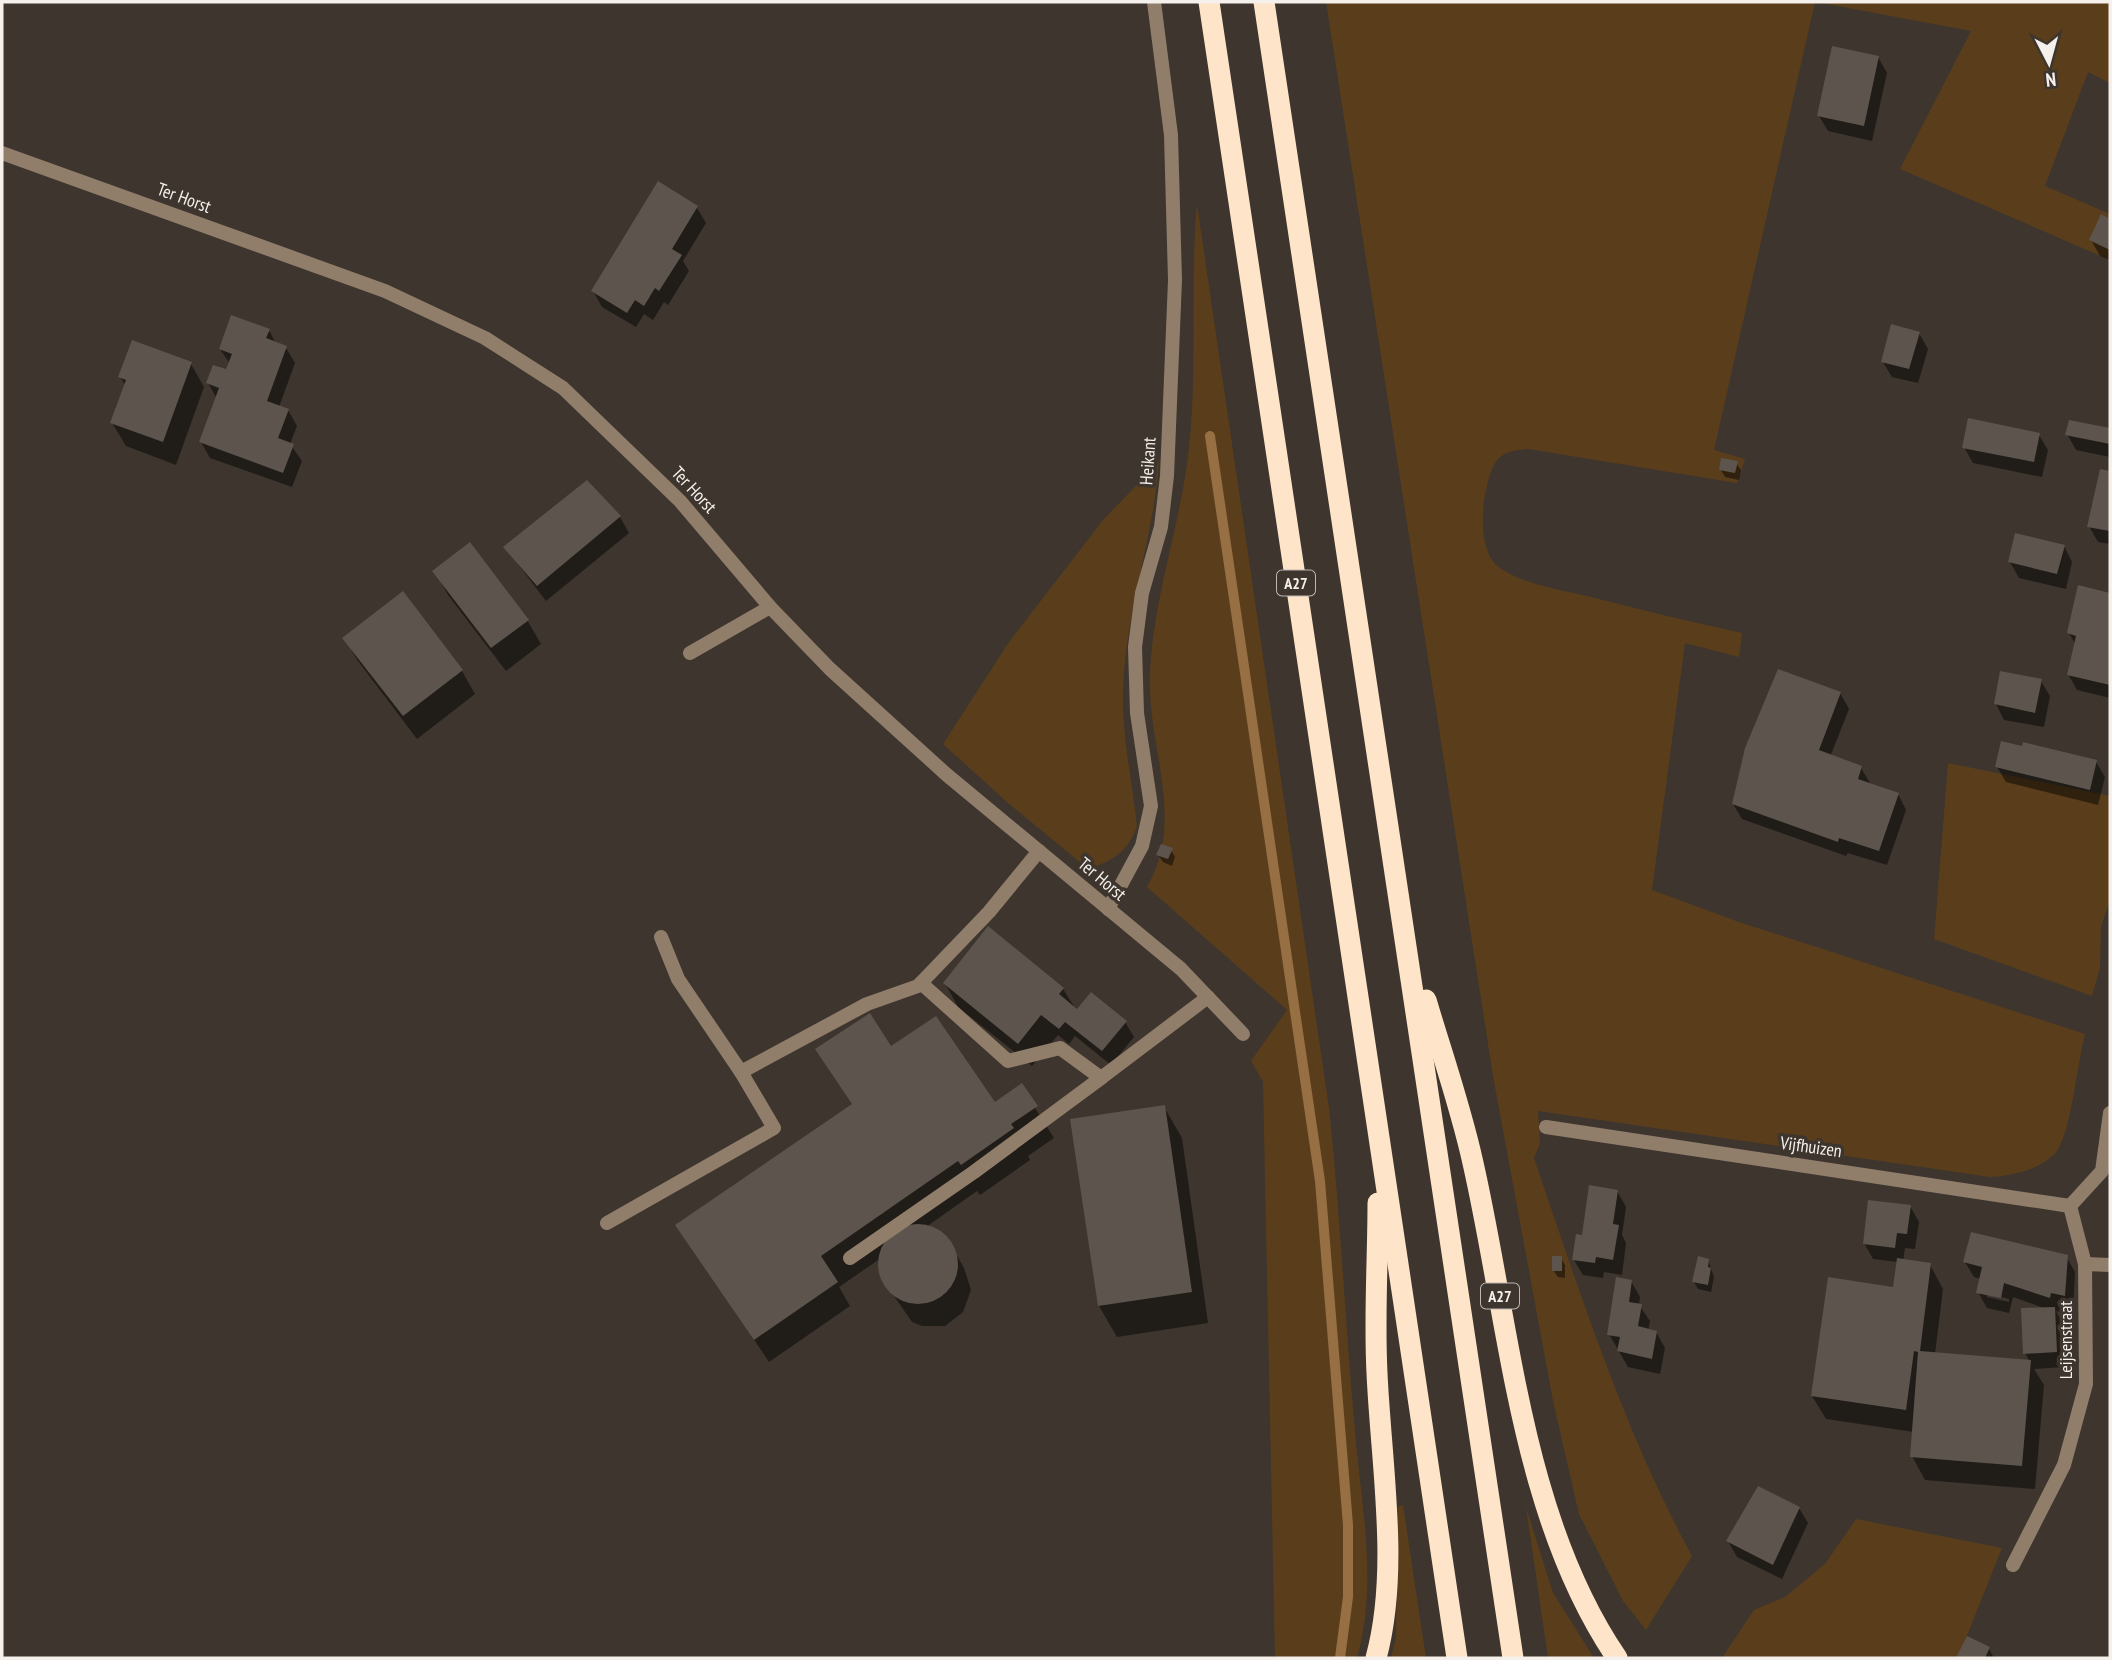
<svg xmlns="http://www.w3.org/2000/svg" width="2112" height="1660" font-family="'PT Sans Narrow',sans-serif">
	<rect width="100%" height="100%" fill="#3d352e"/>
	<g fill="#5a3e1c">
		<path d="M1326 2H1815L1714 450 1745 459 1737 483 1528 449C1516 450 1502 451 1495 463 1482 487 1474 550 1500 568 1525 585 1562 590 1591 597 1641 610 1691 622 1742 633L1739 657 1685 643 1652 890 1739 922 2085 1034C2078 1059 2071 1135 2056 1152 2040 1170 2012 1176 1990 1177L1538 1111 1540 1143 1534 1158C1580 1293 1624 1431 1692 1556L1646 1630 1623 1601 1579 1514 1553 1401 1493 1076Z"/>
		<polygon points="1816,2 2110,2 2110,83 2088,72 2045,186 2110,214 2110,260 1900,169 1971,31"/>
		<path d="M1197 204 1329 1108C1340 1212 1345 1316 1354 1421 1360 1500 1379 1580 1357 1658H1275L1263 1082 1251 1061 1287 1010 1147 887C1185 821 1150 754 1150 684 1150 610 1177 537 1187 464 1199 377 1189 290 1197 204Z"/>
		<path d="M1159 462C1153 542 1123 618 1123 700 1123 742 1133 786 1137 827 1127 852 1113 861 1088 869L1008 803 943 744 1009 642 1103 520Z"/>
		<polygon points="1948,763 2110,796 2110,901 2101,926 2100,968 2092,996 1934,939"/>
		<polygon points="1403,1505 1426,1658 1391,1658 1396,1637 1398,1507"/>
		<polygon points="1526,1507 1553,1593 1594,1658 1548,1658"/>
		<polygon points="1856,1519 2002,1548 1958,1658 1722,1658 1754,1610 1785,1597 1825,1564"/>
	</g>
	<g fill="#0007" fill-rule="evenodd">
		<polygon points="1878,57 1887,73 1872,141 1828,131 1819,116"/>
		<polygon points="697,208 706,223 683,261 689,271 668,305 664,302 653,320 644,314 636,327 602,307 593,291"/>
		<polygon points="2102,217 2110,221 2110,260 2100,256 2091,240"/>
		<polygon points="269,330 276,344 286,348 295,363 279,407 288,410 297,426 290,444 302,461 292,487 210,458 201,442 217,399 208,383 227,371 230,364 220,349"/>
		<polygon points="1919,333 1928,349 1918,383 1892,377 1883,362"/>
		<polygon points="191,364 204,387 176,465 126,446 112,423 126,386 120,377"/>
		<polygon points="2070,422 2110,430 2110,457 2076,450 2067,434"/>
		<polygon points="2039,435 2048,450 2042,477 1973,463 1964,447"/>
		<polygon points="1736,463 1741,470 1739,480 1725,477 1721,470"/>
		<polygon points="2101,471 2110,473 2110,544 2098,542 2089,526"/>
		<polygon points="587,482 620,517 629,533 546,601 505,547"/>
		<polygon points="2064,546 2072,562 2066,589 2019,578 2010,562"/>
		<polygon points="435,571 527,620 541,644 506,671 448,595"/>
		<polygon points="2080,587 2110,595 2110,698 2077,690 2068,674 2076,645 2069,633"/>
		<polygon points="344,638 462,671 475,694 417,739 358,661"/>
		<polygon points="2041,681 2050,696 2044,727 2004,720 1996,704"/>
		<polygon points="1840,693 1849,709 1830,757 1861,768 1870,783 1898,794 1906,810 1887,865 1848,853 1846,856 1742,819 1733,804"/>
		<polygon points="2096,762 2105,777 2098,805 2006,782 1997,767"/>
		<polygon points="1171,850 1175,857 1172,866 1163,862 1158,855"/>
		<polygon points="945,983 1063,989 1077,1011 1125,1022 1134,1037 1111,1065 1075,1036 1069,1044 1058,1035 1032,1066 958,1007"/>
		<polygon points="894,1055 995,1104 1021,1086 1054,1138 1028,1156 1030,1160 980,1195 977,1191 926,1227 950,1243 964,1268 971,1290 963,1312 945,1326 922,1326 912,1322 883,1280 881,1258 839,1287 850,1306 769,1362 677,1225 853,1105"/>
		<polygon points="1164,1107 1182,1138 1208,1323 1117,1337 1099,1306"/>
		<polygon points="1617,1191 1626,1207 1622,1235 1626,1243 1622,1275 1604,1272 1603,1278 1583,1275 1574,1260 1583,1237"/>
		<path d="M1910 1206 1919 1222 1915 1249 1905 1248 1903 1261 1930 1265 1943 1289 1935 1354 2030 1362 2025 1353 2047 1309 2013 1297 2009 1313 1987 1308 1978 1292 1981 1279 1974 1277 1965 1262 2066 1256 2075 1272 2073 1311 2060 1308 2059 1312 2056 1311 2063 1324 2064 1367 2034 1369 2044 1385 2035 1489 1925 1480 1912 1456 1914 1432 1826 1419 1812 1396 1894 1289 1898 1262 1873 1259 1864 1243ZM1987 1293 2009 1299V1302L1987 1297Z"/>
		<polygon points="1561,1258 1565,1265 1565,1278 1558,1277 1553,1270"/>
		<polygon points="1708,1260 1714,1277 1711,1292 1698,1289 1694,1282"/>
		<polygon points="1631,1281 1640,1297 1639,1305 1650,1321 1648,1331 1656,1332 1665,1348 1660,1374 1628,1367 1609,1334"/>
		<polygon points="1799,1508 1808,1523 1782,1579 1737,1557 1728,1541"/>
		<polygon points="1967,1638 1989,1649 1994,1658 1958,1658"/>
	</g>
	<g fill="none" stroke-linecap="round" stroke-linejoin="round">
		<polyline stroke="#966f42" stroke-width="10" points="1210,436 1320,1181 1348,1525 1348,1597 1340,1658"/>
	</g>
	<g fill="#5d554d">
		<polygon points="1832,46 1879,56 1864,126 1817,116"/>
		<polygon points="658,181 698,206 672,249 682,255 659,291 655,288 644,306 635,300 627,313 591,291"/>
		<polygon points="2101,214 2110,219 2110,250 2089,240"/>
		<polygon points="231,315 270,329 266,338 287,346 267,401 289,409 278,438 294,444 283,473 199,442 219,388 206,383 213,365 226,369 232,354 219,349"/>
		<polygon points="1891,324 1920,332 1909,369 1881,362"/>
		<polygon points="132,340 192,362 163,442 110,423 126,380 118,377"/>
		<polygon points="1968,418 2040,433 2034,462 1962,448"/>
		<polygon points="2069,420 2110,428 2110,444 2065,435"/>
		<polygon points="1721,458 1738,461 1735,473 1719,470"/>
		<polygon points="2100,469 2110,471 2110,531 2087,527"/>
		<polygon points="587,480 621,516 537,586 503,547"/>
		<polygon points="2015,533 2065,545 2057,574 2008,562"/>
		<polygon points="470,542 529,620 491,648 432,571"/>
		<polygon points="2078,585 2110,593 2110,685 2067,675 2076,636 2067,633"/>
		<polygon points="403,591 463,670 403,716 342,638"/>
		<polygon points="1778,669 1841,692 1819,750 1862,766 1858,779 1899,793 1879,851 1839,838 1838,842 1732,804 1745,748"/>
		<polygon points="2000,671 2042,679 2035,713 1994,704"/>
		<polygon points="2001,741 2022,746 2023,742 2097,760 2090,790 1995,767"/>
		<polygon points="1161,844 1173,848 1168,859 1156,855"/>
		<polygon points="988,926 1064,988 1059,994 1077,1009 1091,992 1127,1021 1102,1051 1065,1022 1059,1029 1041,1015 1018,1044 943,983"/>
		<polygon points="870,1013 891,1046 936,1016 995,1102 1022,1083 1038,1106 1011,1124 1014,1128 961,1165 958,1161 821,1256 838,1282 754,1340 675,1225 852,1104 815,1049"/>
		<polygon points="1165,1105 1192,1292 1098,1306 1070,1119"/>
		<polygon points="1589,1185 1618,1190 1613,1224 1619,1225 1613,1260 1596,1257 1595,1263 1572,1260 1576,1234 1582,1235"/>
		<polygon points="1868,1200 1911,1205 1907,1234 1897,1233 1895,1248 1863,1244"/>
		<circle cx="918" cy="1264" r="40"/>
		<polygon points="1971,1232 2068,1255 2065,1296 2051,1293 2050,1298 2004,1283 2001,1298 1976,1293 1982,1267 1963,1262"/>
		<rect x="1552" y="1256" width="10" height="15"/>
		<polygon points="1698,1256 1709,1259 1708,1267 1711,1268 1708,1285 1692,1282"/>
		<polygon points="1897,1258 1931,1263 1920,1351 2031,1360 2022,1466 1910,1457 1918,1352 1914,1351 1906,1410 1811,1396 1828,1277 1893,1287"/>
		<polygon points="1616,1277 1632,1280 1629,1302 1642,1304 1638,1326 1657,1331 1652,1359 1617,1351 1620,1337 1607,1335"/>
		<polygon points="2055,1307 2057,1352 2023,1354 2021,1308"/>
		<polygon points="1758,1486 1800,1507 1773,1565 1726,1541"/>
		<polygon points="1967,1636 1990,1647 1985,1658 1956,1658"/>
	</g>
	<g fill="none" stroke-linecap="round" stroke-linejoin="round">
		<g stroke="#907e6b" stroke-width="14">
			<polyline points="690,653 770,607"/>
			<polyline points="661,937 678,979 741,1072 867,1004 918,986 989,912 1039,851"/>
			<polyline points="921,983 1008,1061 1060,1048 1101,1078 1208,997"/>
			<polyline points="607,1223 774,1128 741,1072"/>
			<polyline points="850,1258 974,1172 1101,1078"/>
		</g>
		<g stroke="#907e6b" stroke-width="14">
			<polyline points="2,153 385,291 485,338 563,388 680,501 770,607 830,669 947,775 1181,969 1243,1034"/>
			<polyline points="1108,909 1142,846 1151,806 1137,713 1135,647 1142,593 1161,527 1167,476 1175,280 1171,135 1154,2"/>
			<polyline points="1546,1127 2070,1206"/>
			<polyline points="2085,1264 2110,1265"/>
			<polyline points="2013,1565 2064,1465 2086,1384 2085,1264 2070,1206 2102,1171 2110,1113"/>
		</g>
		<g stroke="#fee4c8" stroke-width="21">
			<polyline points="1209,2 1457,1658"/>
			<polyline points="1264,2 1513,1658"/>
			<path d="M1426 1000C1442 1054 1461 1108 1473 1163 1510 1326 1521 1517 1617 1658"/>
			<path d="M1376 1658C1400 1570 1381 1464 1377 1373 1374 1316 1378 1259 1378 1203"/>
		</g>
	</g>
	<g text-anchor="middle" stroke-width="7" stroke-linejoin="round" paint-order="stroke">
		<g fill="#3d352e" stroke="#beb8b2" stroke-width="2">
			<rect x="1277" y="570.5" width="38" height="25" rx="5"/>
			<rect x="1481" y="1283.5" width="38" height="25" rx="5"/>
		</g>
		<g font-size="16" font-weight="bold" fill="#f5f0eb">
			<text x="1296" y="589">A27</text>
			<text x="1500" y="1302">A27</text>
		</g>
		<g font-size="18" fill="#f5f0eb" stroke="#3d352e">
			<text transform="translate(184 198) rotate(20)" y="6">Ter Horst</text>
			<text transform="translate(1148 461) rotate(-86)" y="6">Heikant</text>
			<text transform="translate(694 490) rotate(47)" y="6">Ter Horst</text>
			<text transform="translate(1102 879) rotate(40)" y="6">Ter Horst</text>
			<text transform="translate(1811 1147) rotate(8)" y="6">Vijfhuizen</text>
			<text transform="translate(2066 1340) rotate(-90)" y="6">Leijsenstraat</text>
		</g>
	</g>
	<rect width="2112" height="1660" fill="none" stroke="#f5f0eb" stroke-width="7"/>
	<g transform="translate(2049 63) rotate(174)" stroke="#3d352e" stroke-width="5" paint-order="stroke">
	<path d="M0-5L12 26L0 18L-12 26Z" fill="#f5f0eb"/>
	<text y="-10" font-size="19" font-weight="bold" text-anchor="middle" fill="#f5f0eb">N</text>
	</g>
</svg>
